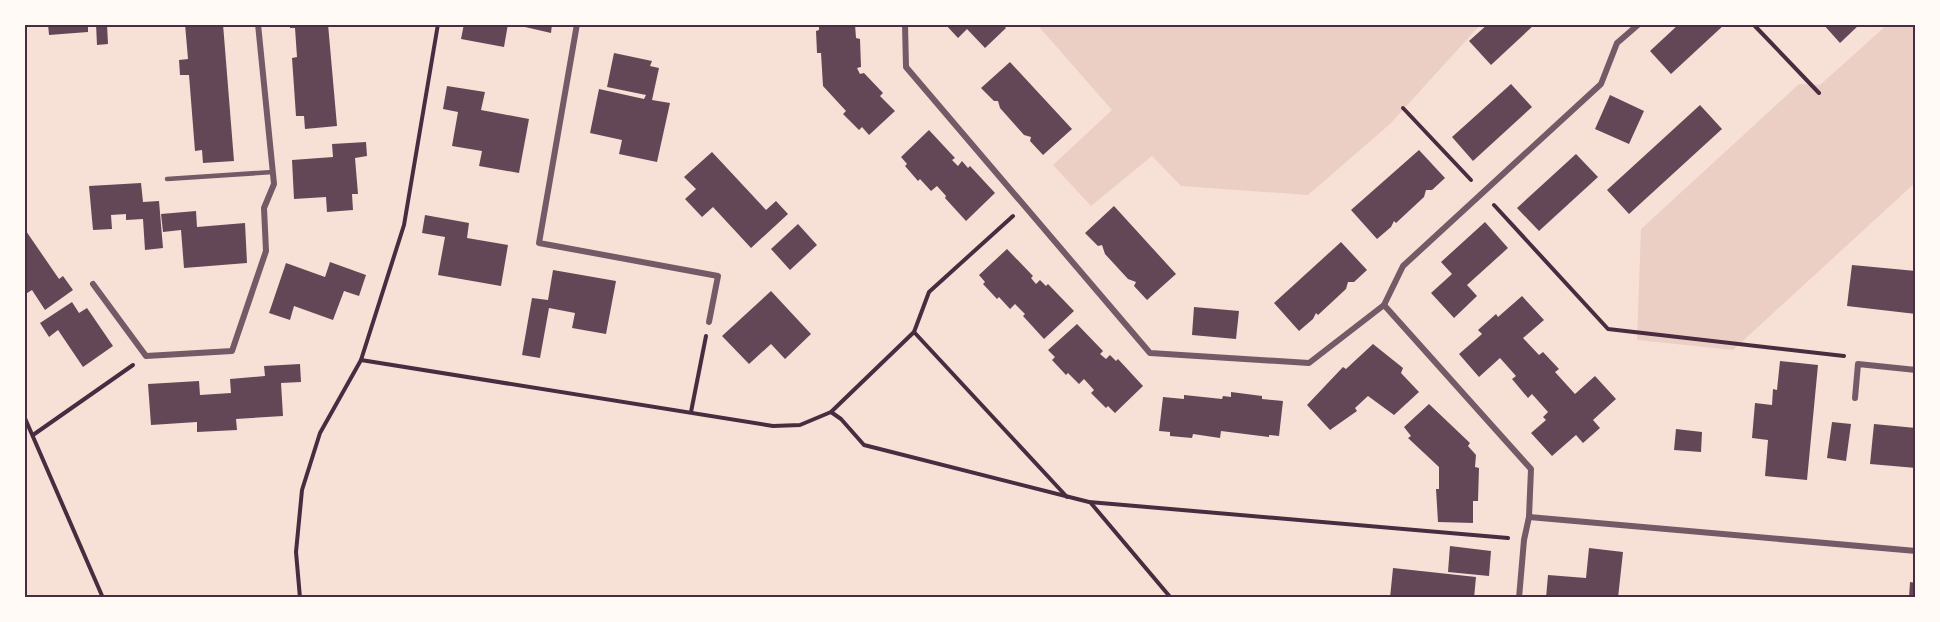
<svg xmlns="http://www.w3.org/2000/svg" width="1940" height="622" font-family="'Times New Roman',serif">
	<rect width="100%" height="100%" fill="#f7e1d7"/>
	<g fill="#ebcfc5">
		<polygon points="1039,24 1481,24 1390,124 1308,195 1181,186 1152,156 1091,206 1053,165 1112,110 1040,28"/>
		<polygon points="1888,24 1916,24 1916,182 1733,350 1637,340 1641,229 1799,84 1820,85"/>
	</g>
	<g fill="#644757">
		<polygon points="48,24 88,24 88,32 49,35"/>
		<polygon points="96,24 107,24 108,44 97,45"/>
		<polygon points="185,24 223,24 234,161 203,163 202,150 195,151 189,75 180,75 179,60 188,59"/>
		<polygon points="290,24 328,24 337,126 305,129 304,116 296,116 292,58 297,57 295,28 290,28"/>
		<polygon points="464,24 508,24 504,47 461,39"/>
		<polygon points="512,24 552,24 551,33"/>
		<polygon points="819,24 855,24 856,38 860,39 861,67 857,68 860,74 864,73 883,93 880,96 895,111 869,135 862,127 859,130 843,114 846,111 823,86 821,53 817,53 816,31 819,30"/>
		<polygon points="945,24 1002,24 1006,28 985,48 967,29 958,38"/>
		<polygon points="1488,24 1535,24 1491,65 1469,41"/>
		<polygon points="1679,24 1725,24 1671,74 1650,51"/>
		<polygon points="1823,24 1860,24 1840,43"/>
		<polygon points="614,53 652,61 650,66 659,68 652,100 670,103 657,162 619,154 622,140 590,133 599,89 644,99 646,95 607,87"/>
		<polygon points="1010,62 1072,129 1043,155 1030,141 1031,137 1024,135 1000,108 998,101 994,101 981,88"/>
		<polygon points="1511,84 1532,107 1473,161 1452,137"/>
		<polygon points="447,86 485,92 481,110 529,119 519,173 479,166 482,151 452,146 458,112 443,109"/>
		<polygon points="1610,95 1644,111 1629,144 1595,129"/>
		<polygon points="1700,105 1722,129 1629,214 1607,190"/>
		<polygon points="929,130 955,158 952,160 958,166 962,161 968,168 970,166 995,193 966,221 945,198 946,196 937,186 931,191 920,179 918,181 905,166 907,164 901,157"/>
		<polygon points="366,142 367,156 355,158 358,194 352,194 353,210 327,212 326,197 294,199 292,160 333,157 332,144"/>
		<polygon points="1419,150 1445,178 1432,190 1426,190 1424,197 1396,223 1394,221 1391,227 1377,239 1351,210"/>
		<polygon points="712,152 766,210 776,201 788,214 751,248 713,207 702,217 685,199 696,189 684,177"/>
		<polygon points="1576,154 1598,177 1539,231 1517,208"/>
		<polygon points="141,183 143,202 159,201 163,248 145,250 143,219 126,220 126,214 111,215 112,229 93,230 89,186"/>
		<polygon points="1114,206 1176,274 1147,300 1134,286 1136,282 1128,279 1105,254 1102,245 1098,246 1085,233"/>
		<polygon points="196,211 197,227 245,223 247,263 184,268 181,230 163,232 161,214"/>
		<polygon points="425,215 469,223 467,238 508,245 501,286 438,275 445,237 422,233"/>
		<polygon points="1485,222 1508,248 1467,285 1477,296 1454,318 1431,293 1452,274 1441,262"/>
		<polygon points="798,224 817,245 790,270 771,249"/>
		<polygon points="26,231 59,279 63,276 73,290 45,310 32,290 24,295 24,232"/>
		<polygon points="1341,242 1367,270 1354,282 1348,282 1346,289 1318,315 1316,313 1313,319 1299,331 1274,303"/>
		<polygon points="1007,249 1033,276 1031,278 1036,284 1040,280 1046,286 1048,284 1074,311 1044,339 1023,316 1025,314 1015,304 1010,309 999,297 997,299 983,284 985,282 979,275"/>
		<polygon points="330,262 366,275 359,296 344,291 333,320 294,306 290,320 269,313 286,263 325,277"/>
		<polygon points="1852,265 1916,271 1916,314 1847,306"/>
		<polygon points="553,270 616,281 606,334 572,328 575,313 549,308 540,358 522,355 532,298 548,300"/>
		<polygon points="771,291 811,334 785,359 771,344 749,364 722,336"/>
		<polygon points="1522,296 1544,320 1523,338 1539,355 1543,352 1559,369 1555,372 1575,394 1595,376 1616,399 1593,420 1600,428 1583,443 1576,435 1552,456 1531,433 1546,420 1543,417 1548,412 1532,394 1528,398 1512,379 1516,376 1500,358 1479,377 1459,354 1482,334 1478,330 1496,314 1498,317"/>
		<polygon points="72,302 79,313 87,308 113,346 83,367 58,330 49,337 40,323"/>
		<polygon points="1194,307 1239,311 1236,339 1192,335"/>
		<polygon points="1077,324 1103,351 1100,354 1106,359 1110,355 1116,361 1118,359 1143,386 1115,413 1108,406 1106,408 1091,393 1094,390 1084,379 1079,384 1068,373 1066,375 1052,360 1055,357 1048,350"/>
		<polygon points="1373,344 1403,368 1401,373 1419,392 1394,415 1368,396 1355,408 1357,411 1330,430 1307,405 1343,367 1346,369"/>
		<polygon points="1780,361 1818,365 1807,480 1765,476 1768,440 1752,438 1755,403 1772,405 1773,389 1777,390"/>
		<polygon points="300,364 301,382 281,383 283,416 236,419 237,430 197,432 197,422 151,425 148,384 199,381 200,395 231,393 230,379 265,376 264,366"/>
		<polygon points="1231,392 1262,396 1262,399 1283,401 1279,436 1269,435 1269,437 1221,431 1220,438 1193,434 1192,438 1170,436 1170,432 1159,431 1163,397 1184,399 1184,395 1222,399 1223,396 1231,397"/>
		<polygon points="1429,404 1470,443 1468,446 1476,455 1475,467 1479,468 1478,501 1473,501 1473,523 1438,522 1436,489 1439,489 1439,467 1408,438 1411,436 1404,427"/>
		<polygon points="1832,422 1851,424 1846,461 1827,458"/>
		<polygon points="1874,424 1916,428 1916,468 1870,464"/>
		<polygon points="1676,429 1702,432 1701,452 1674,450"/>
		<polygon points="1450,546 1491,551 1489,576 1448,572"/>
		<polygon points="1589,548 1623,552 1618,598 1546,598 1548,575 1586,578"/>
		<polygon points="1393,568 1476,577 1474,598 1390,598"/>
		<polygon points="1910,582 1916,583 1916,598 1909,598"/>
	</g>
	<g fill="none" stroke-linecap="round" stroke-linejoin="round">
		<g stroke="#4a2c40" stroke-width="4">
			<polyline points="1753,24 1819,93"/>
			<polyline points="1403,108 1471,180"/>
			<polyline points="1494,205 1608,329 1844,356"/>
			<polyline points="914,332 1067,497"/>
			<polyline points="361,360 773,426 800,425 831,412 914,332 929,292 1013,216"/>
			<polyline points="691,412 706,336"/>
			<polyline points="831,412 841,419 864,445 1089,502 1508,538"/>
			<polyline points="24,416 103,598"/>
			<polyline points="33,435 133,365"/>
			<polyline points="1090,502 1171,598"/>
			<polyline points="300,598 296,552 302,490 320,433 361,360 404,225 438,24"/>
		</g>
		<polyline stroke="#755966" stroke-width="4.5" points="167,179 273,172"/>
		<g stroke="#755966" stroke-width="6">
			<polyline points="577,24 539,243 718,276 709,322"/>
			<polyline points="905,24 906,67 1150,353 1309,363 1384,305 1531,469 1529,517 1916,551"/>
			<polyline points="93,284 146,356 232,351 266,251 264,208 274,184 258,24"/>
			<polyline points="1384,305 1403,266 1601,84 1617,43 1639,24"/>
			<polyline points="1855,398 1858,364 1916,370"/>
			<polyline points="1519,598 1524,540 1529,517"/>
		</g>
	</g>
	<rect width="1940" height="622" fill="none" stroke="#fffaf5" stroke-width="51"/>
	<rect x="26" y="26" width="1888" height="570" fill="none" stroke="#4a2c40" stroke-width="2"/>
</svg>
